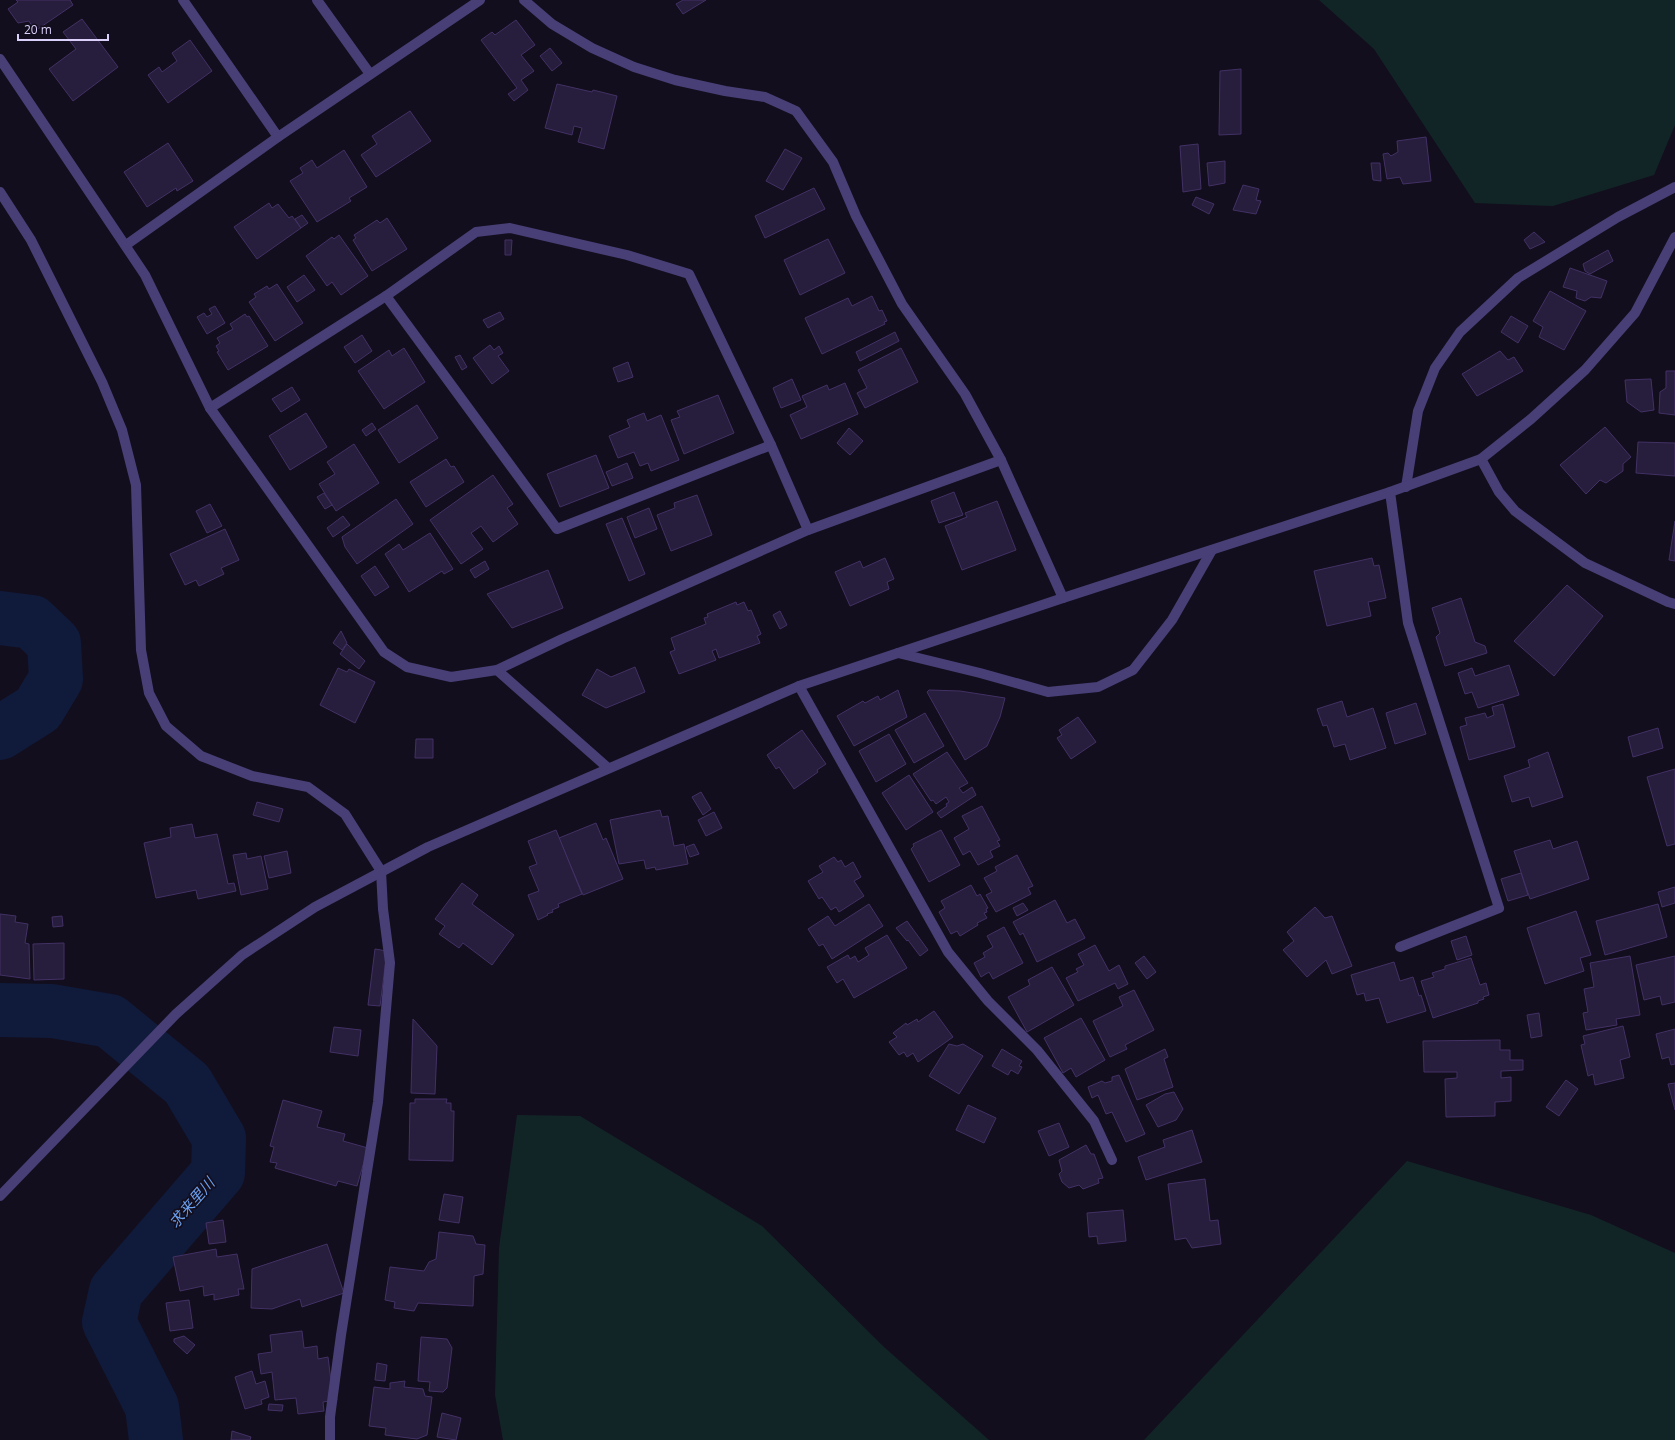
<svg xmlns="http://www.w3.org/2000/svg" width="1675" height="1440" font-family="'Open Sans','Noto Sans JP',sans-serif">
	<rect width="100%" height="100%" fill="#130e1d"/>
	<g fill="#122526">
		<polygon points="1319,0 1675,0 1675,125 1654,175 1553,206 1475,203 1374,49"/>
		<polygon points="517,1115 580,1116 762,1226 884,1347 989,1440 503,1440 495,1395 499,1248"/>
		<polygon points="1407,1161 1591,1215 1675,1253 1675,1440 1144,1440"/>
	</g>
	<g fill="none" stroke-linecap="round" stroke-linejoin="round">
		<g stroke="#101b3b" stroke-width="54">
			<polyline points="0,618 32,622 54,643 56,679 38,709 0,733"/>
			<polyline points="0,1010 52,1011 110,1021 187,1084 219,1138 218,1173 116,1291 109,1322 152,1407 156,1440"/>
		</g>
	</g>
	<g fill="#271d3c" stroke="#423165">
		<polygon points="16,0 70,0 73,5 35,31 29,21 18,23 8,9 18,2"/>
		<polygon points="683,0 706,0 683,14 676,4"/>
		<polygon points="82,19 118,67 73,101 49,69 76,49 63,32"/>
		<polygon points="516,20 535,45 521,55 534,71 521,80 528,90 514,101 508,94 517,88 481,40 492,32 495,35"/>
		<polygon points="190,40 212,71 168,103 148,75 159,67 162,72 177,61 172,53"/>
		<polygon points="550,48 562,63 552,71 540,56"/>
		<polygon points="1241,69 1241,134 1219,135 1220,71"/>
		<polygon points="557,84 592,92 593,90 617,96 604,149 578,142 582,128 574,126 572,135 545,128"/>
		<polygon points="410,111 431,141 376,177 361,155 377,144 372,136"/>
		<polygon points="1426,137 1431,181 1403,184 1400,177 1387,179 1383,154 1388,153 1391,156 1398,152 1397,141"/>
		<polygon points="168,143 193,181 177,191 176,188 147,207 124,172"/>
		<polygon points="1198,144 1201,189 1183,192 1180,146"/>
		<polygon points="785,149 802,158 783,190 766,181"/>
		<polygon points="344,150 367,187 349,198 351,201 317,222 290,181 303,173 300,168 312,160 317,168"/>
		<polygon points="1225,161 1225,183 1209,186 1207,163"/>
		<polygon points="1371,163 1380,163 1381,181 1373,180"/>
		<polygon points="1243,185 1259,189 1256,200 1261,201 1256,214 1233,210"/>
		<polygon points="814,188 825,209 765,238 755,216"/>
		<polygon points="1196,197 1214,204 1209,214 1192,205"/>
		<polygon points="269,203 272,208 278,204 289,218 292,216 301,228 257,259 234,227"/>
		<polygon points="302,215 308,223 301,228 295,219"/>
		<polygon points="387,218 407,249 372,271 353,240 356,238 354,235 377,220 380,223"/>
		<polygon points="1534,232 1545,242 1530,249 1524,240"/>
		<polygon points="339,235 368,276 341,295 332,282 327,286 306,256 332,237 334,239"/>
		<polygon points="828,239 845,273 800,295 784,260"/>
		<polygon points="505,240 512,240 511,255 505,255"/>
		<polygon points="1608,250 1613,261 1590,274 1585,271 1583,264"/>
		<polygon points="1570,268 1607,281 1601,298 1591,297 1585,301 1576,298 1577,291 1563,287"/>
		<polygon points="304,275 315,290 297,302 287,287"/>
		<polygon points="277,284 303,323 275,341 249,302 256,297 254,294 267,286 269,289"/>
		<polygon points="1550,291 1586,311 1564,350 1539,337 1543,327 1533,321"/>
		<polygon points="872,296 879,311 882,310 887,321 884,322 885,324 822,354 805,318 848,298 852,306"/>
		<polygon points="215,306 225,323 207,334 197,317 204,313 207,317 212,314 209,309"/>
		<polygon points="500,312 504,319 488,328 483,320"/>
		<polygon points="245,314 247,317 249,316 268,346 228,370 217,352 219,351 216,346 220,343 217,338 233,329 230,324"/>
		<polygon points="1511,316 1528,326 1518,343 1501,332"/>
		<polygon points="895,332 899,341 860,361 856,352"/>
		<polygon points="362,335 372,351 355,363 344,347"/>
		<polygon points="490,345 494,350 499,346 503,353 498,356 509,371 492,384 473,358"/>
		<polygon points="404,348 425,382 384,409 358,371 389,350 392,356"/>
		<polygon points="901,348 918,382 865,408 857,393 867,388 858,370"/>
		<polygon points="1500,351 1508,360 1514,357 1523,371 1477,396 1462,374"/>
		<polygon points="460,355 467,367 462,370 455,357"/>
		<polygon points="628,362 633,377 618,382 613,368"/>
		<polygon points="1666,371 1675,371 1675,415 1659,413 1660,392 1666,388"/>
		<polygon points="792,379 801,400 781,408 773,388"/>
		<polygon points="1651,379 1654,410 1641,412 1627,402 1625,380"/>
		<polygon points="845,383 858,414 801,439 790,415 807,407 802,396 827,385 829,390"/>
		<polygon points="292,387 300,400 281,412 272,399"/>
		<polygon points="718,395 734,433 684,454 671,420 680,417 677,411"/>
		<polygon points="417,405 438,438 399,463 378,430"/>
		<polygon points="306,413 327,447 290,470 269,436"/>
		<polygon points="644,413 647,421 661,415 679,460 651,471 648,463 640,466 634,452 618,458 609,436 630,427 627,420"/>
		<polygon points="372,423 376,429 366,436 362,430"/>
		<polygon points="1605,427 1631,457 1623,464 1623,471 1606,483 1600,480 1586,494 1560,465"/>
		<polygon points="849,428 863,441 850,455 837,443"/>
		<polygon points="1638,442 1675,443 1675,476 1636,473"/>
		<polygon points="354,444 379,483 336,511 319,484 335,474 327,462"/>
		<polygon points="596,455 609,488 560,507 547,474"/>
		<polygon points="446,459 451,467 454,466 464,482 426,507 410,482"/>
		<polygon points="627,463 633,478 612,486 606,472"/>
		<polygon points="493,475 513,504 507,508 518,524 493,542 481,526 471,533 483,549 461,564 430,520"/>
		<polygon points="954,492 963,515 939,523 931,501"/>
		<polygon points="324,493 332,505 325,509 317,497"/>
		<polygon points="697,495 712,535 671,551 657,515 675,508 674,503"/>
		<polygon points="396,499 413,524 357,564 345,547 342,537"/>
		<polygon points="997,501 1016,550 962,570 945,526 967,517 965,513"/>
		<polygon points="210,504 222,526 207,533 196,511"/>
		<polygon points="649,508 657,529 635,538 627,517"/>
		<polygon points="343,516 350,525 333,537 327,528"/>
		<polygon points="622,518 645,574 629,581 606,524"/>
		<polygon points="1675,521 1675,561 1669,560"/>
		<polygon points="225,529 239,560 221,568 224,574 199,586 196,580 185,585 170,554"/>
		<polygon points="430,533 453,569 444,574 442,571 409,592 385,554 399,544 403,550"/>
		<polygon points="885,558 894,579 887,582 889,589 850,606 835,572 860,561 863,568"/>
		<polygon points="1372,558 1374,566 1379,565 1386,598 1368,602 1371,616 1327,626 1314,571"/>
		<polygon points="485,561 489,569 475,578 470,570"/>
		<polygon points="375,566 389,587 375,596 361,576"/>
		<polygon points="548,570 563,608 512,628 487,594"/>
		<polygon points="1567,585 1603,616 1554,676 1514,641"/>
		<polygon points="1461,598 1475,642 1485,646 1487,653 1445,666 1436,637 1440,633 1432,608"/>
		<polygon points="736,602 737,605 744,602 748,611 751,610 761,634 757,636 760,643 719,658 716,649 712,651 716,660 679,674 670,652 675,650 671,638 706,624 704,618 708,617 707,614"/>
		<polygon points="780,611 787,625 780,629 773,615"/>
		<polygon points="341,631 347,643 342,650 333,643"/>
		<polygon points="347,644 365,661 359,669 340,654"/>
		<polygon points="1509,665 1519,695 1478,708 1472,692 1465,694 1458,673 1472,668 1475,676"/>
		<polygon points="635,667 645,692 606,708 582,695 597,669 611,677"/>
		<polygon points="338,668 347,672 349,669 375,682 355,723 320,705"/>
		<polygon points="898,690 907,717 854,746 837,716 863,701 865,703 878,696 880,700"/>
		<polygon points="929,690 960,691 1005,698 1000,717 987,746 965,760 927,692"/>
		<polygon points="1342,701 1347,717 1373,708 1386,748 1350,760 1345,744 1334,747 1327,725 1323,726 1317,709"/>
		<polygon points="1416,703 1426,734 1395,744 1386,713"/>
		<polygon points="1503,704 1515,747 1469,760 1460,727 1467,725 1465,718 1485,713 1487,718 1494,715 1492,707"/>
		<polygon points="925,713 944,746 914,763 895,730"/>
		<polygon points="1078,717 1096,742 1071,759 1057,738 1062,735 1059,730"/>
		<polygon points="1658,728 1663,748 1633,757 1628,737"/>
		<polygon points="802,730 826,764 817,770 818,772 794,789 779,767 776,769 767,755"/>
		<polygon points="889,734 906,764 876,782 859,751"/>
		<polygon points="416,739 433,739 433,758 415,758"/>
		<polygon points="947,752 968,783 959,788 963,793 972,787 976,795 941,818 937,813 947,806 946,804 949,802 946,797 936,804 933,800 931,801 913,774"/>
		<polygon points="1548,752 1563,797 1532,807 1529,797 1512,802 1504,776 1530,767 1528,760"/>
		<polygon points="1675,769 1675,844 1667,846 1647,777"/>
		<polygon points="909,775 933,812 906,830 882,793"/>
		<polygon points="701,792 711,809 703,815 692,797"/>
		<polygon points="257,802 283,809 279,822 253,815"/>
		<polygon points="982,806 1000,840 997,841 1000,846 990,851 993,857 978,865 970,851 963,855 954,838 969,829 962,816"/>
		<polygon points="660,810 662,817 668,816 674,846 684,844 688,864 656,870 655,867 646,869 644,860 619,864 610,820"/>
		<polygon points="714,812 722,828 706,836 698,820"/>
		<polygon points="596,823 603,840 606,838 623,879 583,895 559,838"/>
		<polygon points="192,824 195,838 217,834 228,884 234,883 236,891 198,899 196,890 156,898 144,843 171,837 170,828"/>
		<polygon points="556,830 582,894 558,904 559,907 552,910 553,912 547,914 548,915 538,920 528,895 539,891 529,867 537,864 528,841"/>
		<polygon points="941,830 960,865 929,882 911,849 914,846 913,844"/>
		<polygon points="1550,840 1553,849 1577,841 1589,879 1530,899 1514,851"/>
		<polygon points="694,844 699,854 690,857 686,847"/>
		<polygon points="287,851 291,873 269,878 264,856"/>
		<polygon points="246,853 247,859 261,856 268,889 241,895 233,855"/>
		<polygon points="1017,855 1033,886 1028,888 1031,894 996,912 986,895 992,892 984,878 997,871 995,867"/>
		<polygon points="834,857 838,862 841,860 845,867 853,862 861,877 854,881 864,896 839,912 836,907 831,910 822,897 819,899 808,881 823,872 819,866"/>
		<polygon points="1521,873 1528,895 1508,901 1501,879"/>
		<polygon points="462,883 478,895 472,904 514,935 492,965 463,943 459,948 439,934 445,926 435,919"/>
		<polygon points="971,885 977,896 980,894 988,908 986,909 987,912 984,913 987,918 977,923 978,925 960,936 957,931 951,934 939,912 945,908 941,901"/>
		<polygon points="1675,887 1675,903 1662,907 1658,892"/>
		<polygon points="1055,900 1067,923 1075,919 1085,938 1037,962 1023,933 1020,935 1013,922"/>
		<polygon points="1023,903 1028,910 1017,916 1013,908"/>
		<polygon points="869,904 883,926 832,959 823,944 819,946 808,929 828,916 835,926"/>
		<polygon points="1658,904 1667,937 1605,955 1596,921"/>
		<polygon points="1315,907 1325,918 1332,916 1352,966 1332,974 1326,960 1307,977 1283,950 1294,941 1287,932"/>
		<polygon points="1576,911 1591,955 1580,958 1584,971 1545,984 1527,928"/>
		<polygon points="0,914 16,916 15,922 28,924 25,943 29,944 30,979 0,975"/>
		<polygon points="62,916 63,926 53,927 52,917"/>
		<polygon points="907,921 928,950 920,956 908,940 907,941 896,928"/>
		<polygon points="1004,927 1023,963 993,979 989,972 981,977 974,963 985,957 983,953 993,947 987,936"/>
		<polygon points="887,935 907,968 854,998 843,979 837,983 827,967 848,955 850,959 855,956 858,962 869,955 865,948"/>
		<polygon points="1466,936 1472,955 1457,960 1451,941"/>
		<polygon points="64,943 64,979 34,980 33,944"/>
		<polygon points="1095,945 1109,971 1119,965 1128,984 1118,989 1115,983 1078,1001 1066,978 1078,972 1076,969 1084,965 1078,954"/>
		<polygon points="375,949 387,951 380,1006 368,1005"/>
		<polygon points="1144,956 1156,972 1147,979 1135,963"/>
		<polygon points="1630,956 1640,1015 1616,1019 1617,1025 1586,1030 1583,1013 1588,1012 1584,989 1594,987 1590,963"/>
		<polygon points="1675,956 1675,1002 1662,1005 1660,996 1644,1000 1636,965"/>
		<polygon points="1471,958 1480,985 1486,983 1489,995 1483,997 1484,999 1478,1001 1478,1003 1433,1018 1421,981 1434,977 1432,973 1445,969 1445,966"/>
		<polygon points="1394,962 1400,981 1413,977 1419,996 1421,995 1426,1011 1387,1023 1379,998 1366,1001 1364,993 1357,995 1351,975"/>
		<polygon points="1052,967 1074,1005 1027,1032 1008,997 1030,985 1028,980"/>
		<polygon points="1134,990 1154,1030 1125,1045 1127,1049 1110,1057 1093,1021 1123,1006 1119,997"/>
		<polygon points="934,1011 953,1037 918,1062 913,1053 907,1057 904,1052 899,1055 889,1042 897,1037 893,1033 906,1023 907,1025 917,1019 918,1022"/>
		<polygon points="1539,1013 1542,1036 1531,1038 1527,1015"/>
		<polygon points="1081,1018 1105,1060 1076,1077 1071,1068 1063,1073 1044,1038"/>
		<polygon points="413,1019 437,1046 435,1094 411,1093"/>
		<polygon points="1623,1026 1630,1057 1620,1060 1624,1078 1595,1085 1593,1074 1588,1076 1581,1045 1585,1044 1583,1036"/>
		<polygon points="334,1027 361,1030 358,1056 330,1052"/>
		<polygon points="1675,1029 1675,1064 1671,1065 1669,1057 1662,1059 1656,1034"/>
		<polygon points="1500,1040 1500,1050 1510,1050 1510,1060 1523,1060 1523,1070 1501,1071 1501,1078 1511,1077 1511,1101 1495,1102 1495,1116 1446,1117 1445,1079 1457,1078 1457,1072 1424,1072 1423,1041"/>
		<polygon points="949,1044 957,1046 963,1044 983,1056 959,1094 929,1076"/>
		<polygon points="1002,1049 1022,1061 1019,1066 1022,1067 1018,1074 1011,1070 1008,1075 992,1066"/>
		<polygon points="1165,1049 1168,1057 1164,1059 1173,1087 1137,1100 1125,1069"/>
		<polygon points="1119,1075 1145,1134 1126,1142 1112,1112 1106,1114 1098,1095 1092,1098 1088,1087 1102,1081 1105,1083 1112,1081 1112,1077"/>
		<polygon points="1566,1080 1578,1089 1559,1116 1546,1107"/>
		<polygon points="1675,1083 1675,1110 1668,1084"/>
		<polygon points="1174,1092 1183,1109 1176,1120 1158,1127 1146,1105 1165,1094"/>
		<polygon points="415,1099 447,1099 446,1103 451,1103 451,1111 454,1111 453,1161 409,1160 410,1103 415,1103"/>
		<polygon points="283,1100 322,1111 317,1127 345,1134 343,1141 368,1148 357,1186 338,1181 336,1186 275,1168 277,1163 270,1162 274,1147 270,1146"/>
		<polygon points="968,1105 996,1118 984,1143 956,1130"/>
		<polygon points="1059,1123 1069,1147 1049,1156 1038,1131"/>
		<polygon points="1192,1130 1202,1162 1146,1180 1138,1157 1165,1147 1163,1140"/>
		<polygon points="1086,1145 1091,1154 1094,1154 1103,1178 1098,1179 1099,1183 1083,1189 1079,1185 1069,1188 1062,1182 1059,1174 1062,1171 1059,1160"/>
		<polygon points="1205,1179 1210,1221 1218,1220 1221,1244 1192,1248 1186,1238 1175,1240 1168,1184"/>
		<polygon points="444,1194 463,1197 459,1223 439,1220"/>
		<polygon points="1123,1210 1126,1241 1098,1244 1097,1236 1089,1237 1087,1213"/>
		<polygon points="223,1220 226,1242 209,1244 206,1223"/>
		<polygon points="439,1232 473,1236 476,1244 485,1245 483,1274 474,1276 473,1306 418,1303 414,1311 394,1308 395,1302 385,1300 390,1267 424,1271 429,1262 436,1259"/>
		<polygon points="327,1244 344,1293 302,1307 300,1299 272,1309 251,1308 252,1269"/>
		<polygon points="216,1249 217,1257 237,1254 244,1289 238,1289 239,1295 214,1300 214,1294 204,1296 203,1286 180,1291 173,1257"/>
		<polygon points="189,1300 193,1328 170,1331 166,1303"/>
		<polygon points="302,1331 304,1348 317,1346 318,1359 328,1357 331,1381 337,1400 323,1402 324,1411 298,1414 296,1398 275,1400 272,1372 261,1374 258,1354 272,1352 270,1335"/>
		<polygon points="184,1336 195,1345 187,1354 174,1342 174,1339"/>
		<polygon points="421,1337 447,1339 452,1348 447,1388 443,1392 429,1391 430,1382 418,1381"/>
		<polygon points="377,1363 387,1365 385,1381 375,1380"/>
		<polygon points="252,1371 256,1384 265,1381 269,1397 261,1400 262,1404 245,1409 235,1377"/>
		<polygon points="405,1381 404,1387 423,1389 425,1396 432,1397 427,1435 417,1439 385,1435 386,1428 369,1426 374,1387 390,1389 390,1383"/>
		<polygon points="269,1404 283,1405 282,1411 268,1410"/>
		<polygon points="442,1413 461,1418 456,1440 437,1437"/>
		<polygon points="232,1431 251,1437 250,1440 231,1440"/>
	</g>
	<g fill="none" stroke-linecap="round" stroke-linejoin="round">
		<g stroke="#483f77" stroke-width="10">
			<polyline points="183,0 278,137"/>
			<polyline points="317,0 370,74"/>
			<polyline points="524,0 552,24 592,48 634,67 675,80 725,91 765,97 796,111 833,162 856,216 902,304 965,394 1001,460 1063,598"/>
			<polyline points="0,59 145,275 210,408 384,652 407,667 451,677 497,670 562,639 808,530 1001,460"/>
			<polyline points="0,192 31,240 102,382 122,430 136,485 141,650 149,693 166,726 201,756 252,776 308,787 345,814 381,871 383,909 390,963 378,1102 341,1335 330,1417 330,1440"/>
			<polyline points="126,245 278,137 480,0"/>
			<polyline points="386,296 557,529 771,445"/>
			<polyline points="210,408 386,296 476,232 510,228 627,255 689,274 771,445 808,530"/>
			<polyline points="1481,459 1499,492 1515,511 1585,563 1668,602 1675,604"/>
			<polyline points="1406,487 1418,411 1435,368 1460,332 1518,278 1618,217 1675,187"/>
			<polyline points="1390,492 1408,623 1499,908 1400,947"/>
			<polyline points="898,653 980,673 1048,692 1098,687 1133,670 1172,620 1212,550"/>
			<polyline points="497,670 608,768"/>
			<polyline points="799,686 948,952 988,1001 1037,1050 1094,1121 1112,1160"/>
			<polyline points="0,1196 176,1014 242,955 315,907 428,847 799,686 1063,598 1390,492 1481,459 1531,419 1585,370 1635,313 1675,237"/>
		</g>
	</g>
	<g text-anchor="middle" stroke-width="3.5" stroke-linejoin="round" paint-order="stroke">
		<g font-size="15" font-style="italic" fill="#6aa0ee" stroke="#130e1d">
			<text transform="translate(192 1203) rotate(-49)" y="5">求来里川</text>
		</g>
	</g>
	<path d="M18 34v6h90v-6" fill="none" stroke="#dad0fa" stroke-width="2"/>
	<text x="24" y="34" font-size="12" fill="#dad0fa" stroke="#130e1d" stroke-width="3" paint-order="stroke">20 m</text>
</svg>
